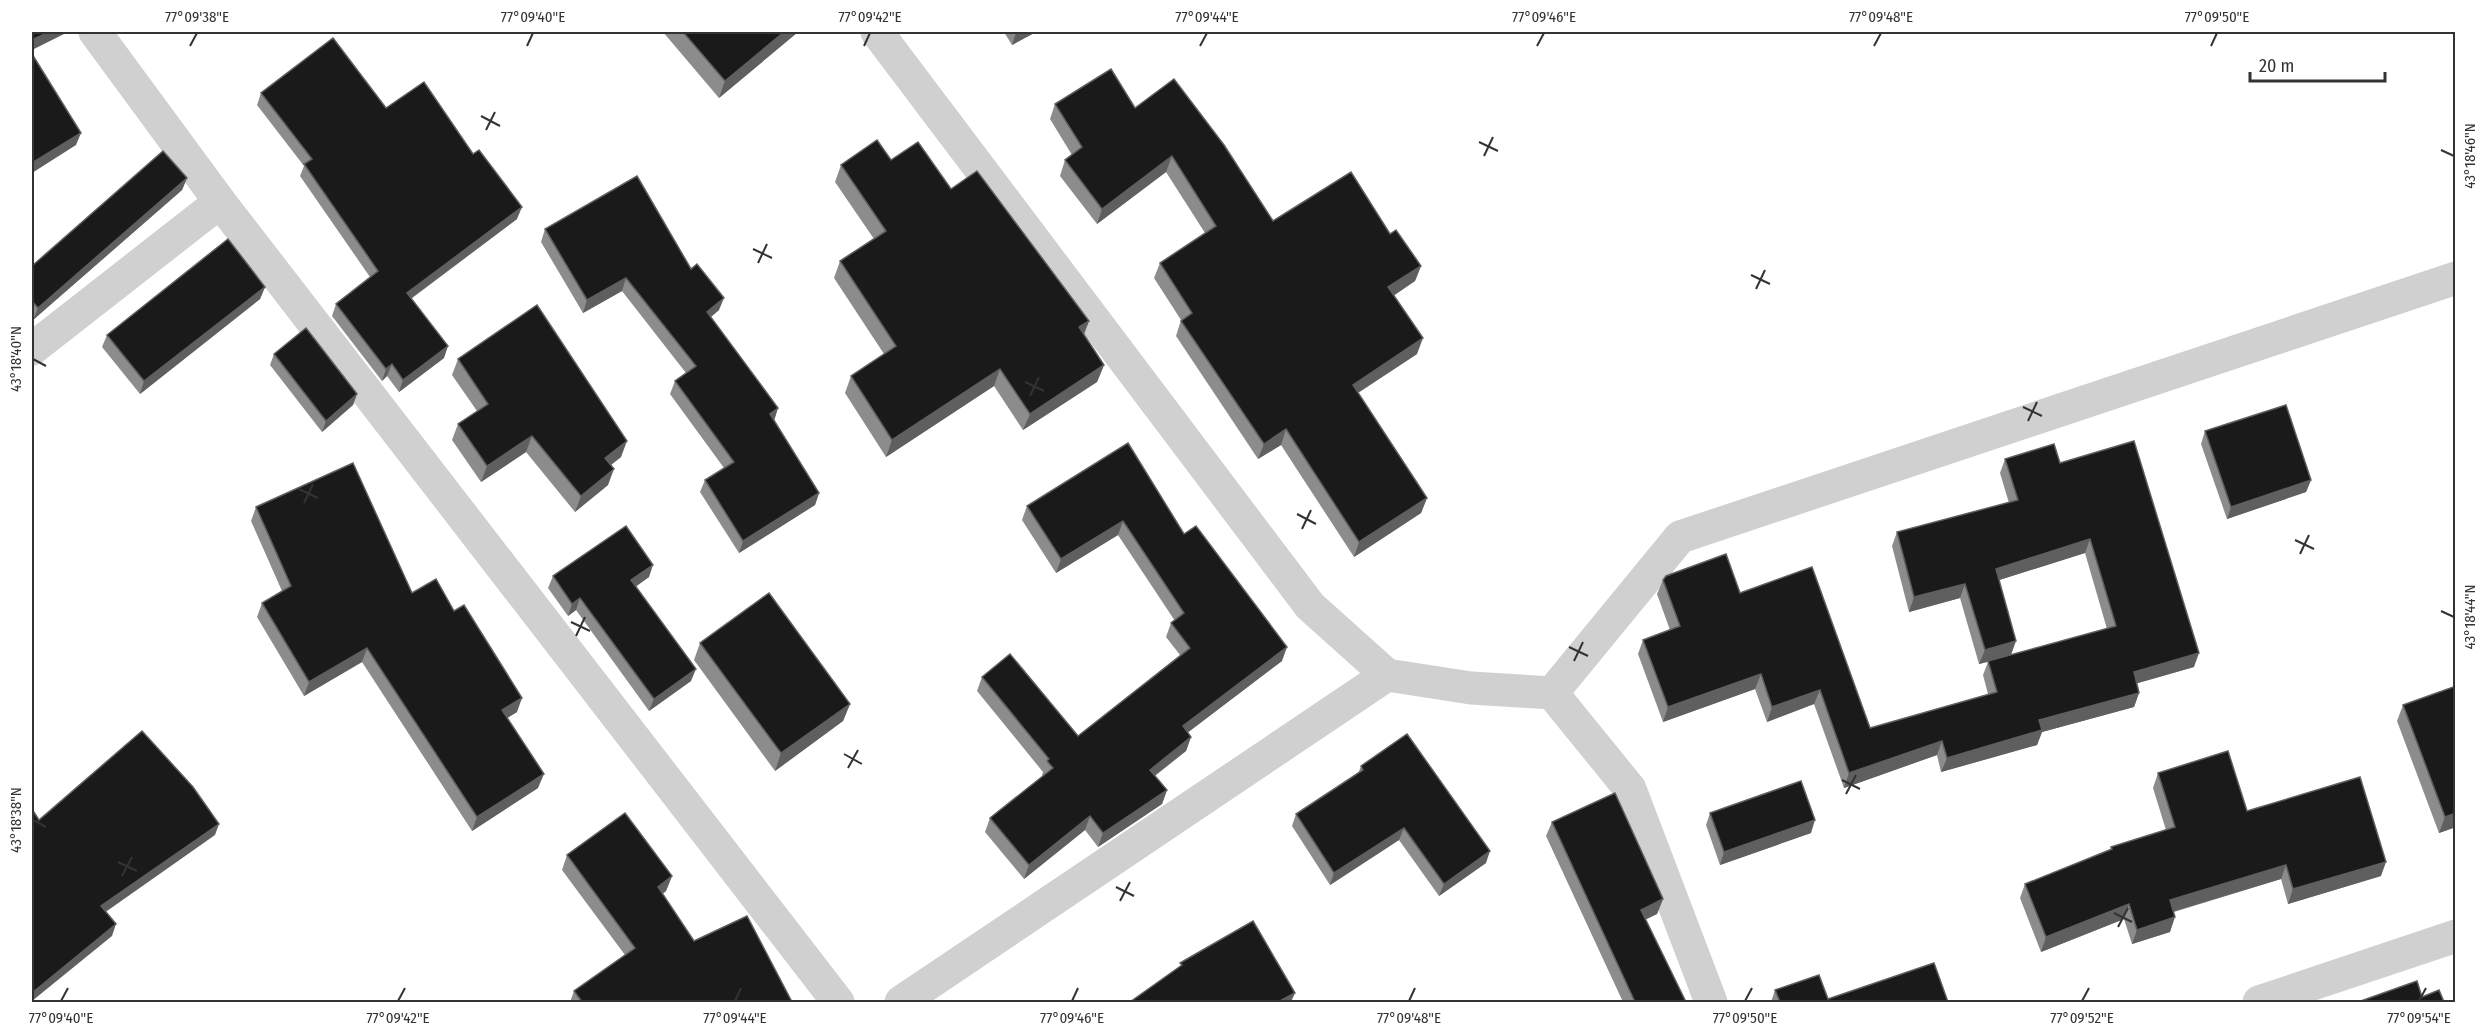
<svg xmlns="http://www.w3.org/2000/svg" width="2487" height="1034" font-family="'Fira Sans Condensed',sans-serif">
	<rect width="100%" height="100%" fill="#fff"/>
	<g fill="none" stroke-linecap="round" stroke-linejoin="round">
		<g stroke="#d0d0d0" stroke-width="33">
			<polyline points="95,32 220,202 838,1002"/>
			<polyline points="877,32 1310,606 1387,675 1471,688 1552,693 1630,789 1711,1002"/>
			<polyline points="32,349 220,202"/>
			<polyline points="1552,693 1680,537 2456,278"/>
			<polyline points="901,1002 1387,675"/>
			<polyline points="2259,1002 2456,936"/>
		</g>
	</g>
	<g fill="#8c8c8c" fill-rule="evenodd">
		<polygon points="663,32 798,32 719,98"/>
		<polygon points="1004,32 1036,32 1012,45"/>
		<polygon points="261,93 386,108 517,219 411,299 444,358 399,392 387,376 382,381 332,316 336,304 370,277 300,176 304,166 257,105"/>
		<polygon points="1055,104 1135,108 1273,221 1390,234 1421,266 1415,281 1394,295 1417,354 1358,393 1427,498 1421,513 1354,557 1281,445 1258,459 1176,336 1181,320 1154,278 1160,263 1205,233 1166,172 1097,224 1060,176 1065,160 1072,155 1050,119"/>
		<polygon points="891,160 951,189 1089,321 1084,335 1104,365 1097,382 1023,430 994,386 886,457 845,393 851,376 884,354 834,278 840,261 874,239 835,182 841,165"/>
		<polygon points="187,178 182,190 33,320 32,318 32,266"/>
		<polygon points="545,229 691,269 719,310 711,317 778,408 774,420 819,493 815,505 739,553 700,492 705,480 724,468 670,394 675,381 686,373 622,291 583,313 541,242"/>
		<polygon points="265,287 260,299 140,394 102,347 107,335"/>
		<polygon points="274,354 357,394 353,405 322,432 270,365"/>
		<polygon points="458,359 621,457 611,465 608,485 575,512 526,452 481,482 452,440 458,424 477,411 452,375"/>
		<polygon points="2205,431 2311,480 2306,492 2227,519 2201,444"/>
		<polygon points="1128,443 1184,534 1282,661 1188,732 1191,737 1186,751 1155,776 1167,790 1162,804 1098,847 1085,830 1024,879 985,832 990,818 1043,776 1042,775 1043,772 977,691 982,677 1078,736 1180,655 1166,637 1171,623 1175,621 1118,535 1056,573 1022,520 1027,506"/>
		<path d="M2005 459 2060 463 2194 667 2137 683 2139 693 2134 707 2042 732 2037 745 1941 772 1937 755 1844 788 1814 704 1767 722 1755 689 1663 722 1638 654 1643 640 1670 630 1657 594 1663 580 1740 593 1870 728 1988 694 1983 675 1988 662 1979 664 1960 598 1909 612 1892 546 1897 532 2009 503 2000 473ZM2085 553 2107 629 2011 655 1999 580Z"/>
		<polygon points="256,507 412,593 454,611 517,712 507,718 538,788 472,831 362,662 304,696 257,617 262,603 282,591 251,521"/>
		<polygon points="553,576 649,577 636,586 691,681 649,711 576,610 568,616 548,588"/>
		<polygon points="700,643 850,704 843,721 775,771 694,660"/>
		<polygon points="2456,686 2456,827 2439,833 2397,721 2403,705"/>
		<polygon points="1361,766 1486,863 1439,896 1399,840 1330,885 1292,826 1296,814 1358,774"/>
		<polygon points="2158,773 2247,811 2381,876 2288,904 2281,879 2174,912 2170,932 2132,944 2124,919 2041,952 2020,898 2025,884 2110,850 2111,847 2166,830 2153,788"/>
		<polygon points="1710,813 1811,833 1720,865 1706,825"/>
		<polygon points="1552,822 1663,899 1657,914 1645,920 1686,1002 1623,1002 1546,836"/>
		<polygon points="567,855 672,876 666,891 662,894 694,941 792,1002 570,1002 574,991 625,955 562,870"/>
		<polygon points="1775,990 1828,999 1948,1002 1771,1002"/>
	</g>
	<g fill="#5f5f5f">
		<polygon points="49,32 65,32 64,34 32,50 32,40"/>
		<polygon points="784,32 798,32 719,98 725,81"/>
		<polygon points="1019,32 1036,32 1012,45 1016,33"/>
		<polygon points="81,133 76,145 32,173 32,163"/>
		<polygon points="1172,156 1166,172 1097,224 1102,209"/>
		<polygon points="187,178 182,190 33,320 38,308"/>
		<polygon points="522,207 517,219 402,305 407,293"/>
		<polygon points="1421,266 1415,281 1383,303 1388,287"/>
		<polygon points="626,278 622,291 583,313 587,300"/>
		<polygon points="265,287 260,299 140,394 144,381"/>
		<polygon points="724,298 719,310 702,324 707,312"/>
		<polygon points="1089,321 1082,338 1079,327"/>
		<polygon points="1423,338 1417,354 1347,400 1353,385"/>
		<polygon points="448,346 444,358 399,392 403,380"/>
		<polygon points="392,364 387,376 382,381 386,369"/>
		<polygon points="1104,365 1097,382 1023,430 1030,414"/>
		<polygon points="1000,369 994,386 886,457 892,440"/>
		<polygon points="357,394 353,405 322,432 326,421"/>
		<polygon points="778,408 774,421 770,414"/>
		<polygon points="1286,429 1281,445 1258,459 1264,444"/>
		<polygon points="532,436 526,452 481,482 487,466"/>
		<polygon points="627,441 621,457 599,474 605,458"/>
		<polygon points="614,469 608,485 575,512 581,496"/>
		<polygon points="2311,480 2306,492 2227,519 2231,507"/>
		<polygon points="819,493 815,505 739,553 743,541"/>
		<polygon points="1427,498 1421,513 1354,557 1359,542"/>
		<polygon points="1123,521 1118,535 1056,573 1061,559"/>
		<polygon points="2090,539 2085,553 1990,583 1996,569"/>
		<polygon points="653,565 649,577 627,593 631,580"/>
		<polygon points="1965,584 1960,598 1909,612 1914,597"/>
		<polygon points="580,598 576,610 568,616 572,604"/>
		<polygon points="2016,641 2011,655 1979,664 1985,650"/>
		<polygon points="1287,647 1282,661 1178,740 1183,726"/>
		<polygon points="367,648 362,662 304,696 309,682"/>
		<polygon points="2199,653 2194,667 2128,686 2134,672"/>
		<polygon points="696,669 691,681 649,711 654,699"/>
		<polygon points="1761,674 1755,689 1663,722 1668,707"/>
		<polygon points="1820,690 1814,704 1767,722 1772,707"/>
		<polygon points="2139,693 2134,707 2042,732 2037,745 1941,772 1947,758 2039,720"/>
		<polygon points="522,698 517,712 497,724 502,710"/>
		<polygon points="850,704 843,721 775,771 781,753"/>
		<polygon points="1191,737 1186,751 1145,783 1150,770"/>
		<polygon points="1942,741 1937,755 1844,788 1849,773"/>
		<polygon points="544,774 538,788 472,831 477,817"/>
		<polygon points="1167,790 1162,804 1098,847 1103,833"/>
		<polygon points="2456,813 2456,827 2439,833 2445,817"/>
		<polygon points="1090,816 1085,830 1024,879 1029,865"/>
		<polygon points="1815,820 1811,833 1720,865 1724,852"/>
		<polygon points="219,824 215,835 97,918 101,906"/>
		<polygon points="1404,828 1399,840 1330,885 1334,873"/>
		<polygon points="1490,851 1486,863 1439,896 1444,884"/>
		<polygon points="2386,862 2381,876 2288,904 2293,889"/>
		<polygon points="2286,865 2281,879 2165,914 2170,900"/>
		<polygon points="672,876 666,891 652,902 658,887"/>
		<polygon points="1663,899 1657,914 1635,924 1641,910"/>
		<polygon points="2129,904 2124,919 2041,952 2046,937"/>
		<polygon points="2175,917 2170,932 2132,944 2137,930"/>
		<polygon points="116,924 112,936 32,1001 32,993"/>
		<polygon points="1295,993 1291,1002 1278,1002"/>
	</g>
	<g fill="#1a1a1a" stroke="#5f5f5f" stroke-width="1.5">
		<polygon points="32,32 49,32 32,40"/>
		<polygon points="683,32 784,32 725,81"/>
		<polygon points="333,38 386,108 424,82 473,154 479,150 522,207 407,293 448,346 403,380 392,364 386,369 336,304 378,271 304,164 312,159 261,93"/>
		<polygon points="32,54 81,133 32,163"/>
		<polygon points="1111,69 1135,108 1174,79 1224,145 1273,221 1351,172 1390,234 1396,230 1421,266 1388,287 1423,338 1353,385 1427,498 1359,542 1286,429 1264,444 1181,321 1192,313 1160,263 1216,226 1172,156 1102,209 1065,160 1082,147 1055,104"/>
		<polygon points="877,140 891,160 918,142 951,189 977,171 1089,321 1079,327 1104,365 1030,414 1000,369 892,440 851,376 896,346 840,261 886,231 841,165"/>
		<polygon points="163,151 187,178 38,308 32,301 32,266"/>
		<polygon points="637,176 691,269 697,264 724,298 707,312 778,408 770,414 819,493 743,541 705,480 734,462 675,381 696,366 626,278 587,300 545,229"/>
		<polygon points="228,239 265,287 144,381 107,335"/>
		<polygon points="537,305 627,441 605,458 614,469 581,496 532,436 487,466 458,424 488,404 458,359"/>
		<polygon points="306,328 357,394 326,421 274,354"/>
		<polygon points="2286,405 2311,480 2231,507 2205,431"/>
		<polygon points="2134,441 2199,653 2134,672 2139,693 2039,720 2042,730 1947,758 1942,741 1849,773 1820,690 1772,707 1761,674 1668,707 1643,640 1680,626 1663,580 1666,576 1726,554 1740,593 1812,567 1870,728 1997,692 1988,661 2116,626 2090,539 1996,569 2016,641 1985,650 1965,584 1914,597 1897,532 2018,500 2005,459 2054,444 2060,463"/>
		<polygon points="1128,443 1184,534 1196,526 1287,647 1183,726 1191,737 1150,770 1167,790 1103,833 1090,816 1029,865 990,818 1053,768 1047,761 1049,759 982,677 1010,654 1078,736 1190,648 1171,623 1184,613 1123,521 1061,559 1027,506"/>
		<polygon points="353,463 412,593 436,579 454,611 464,605 522,698 502,710 544,774 477,817 367,648 309,682 262,603 291,586 256,507"/>
		<polygon points="626,526 653,565 631,580 696,669 654,699 580,598 572,604 553,576"/>
		<polygon points="769,593 850,704 781,753 700,643"/>
		<polygon points="2456,686 2456,813 2445,817 2403,705"/>
		<polygon points="142,731 193,787 219,824 101,906 116,924 32,993 32,809 39,820"/>
		<polygon points="1407,734 1490,851 1444,884 1404,828 1334,873 1296,814 1363,770 1361,766"/>
		<polygon points="2228,751 2247,811 2360,777 2386,862 2293,889 2286,865 2170,900 2175,917 2137,930 2129,904 2046,937 2025,884 2112,849 2111,847 2175,827 2158,773"/>
		<polygon points="1801,781 1815,820 1724,852 1710,813"/>
		<polygon points="1615,793 1663,899 1641,910 1686,1002 1635,1002 1552,822"/>
		<polygon points="625,813 672,876 658,887 694,941 747,916 792,1002 582,1002 574,991 635,948 567,855"/>
		<polygon points="1253,921 1295,993 1278,1002 1130,1002 1182,965 1180,963"/>
		<polygon points="1934,963 1948,1002 1780,1002 1775,990 1819,975 1828,999"/>
		<polygon points="2417,981 2422,997 2439,990 2444,1002 2358,1002"/>
	</g>
	<path fill="none" stroke="#333" stroke-width="2" d="M190 46 197 33M527 46 533 33M864 46 870 33M1200 46 1207 33M1537 46 1544 33M1874 46 1881 33M2211 46 2217 33M481 116 500 126M486 130 495 112M1479 142 1498 151M2441 150 2454 156M1484 156 1493 137M753 249 772 258M758 263 767 244M1751 275 1770 284M1756 289 1765 270M33 359 46 366M1025 382 1044 391M1030 396 1039 377M2023 407 2042 416M2028 421 2037 402M299 489 318 498M304 503 313 484M1297 514 1316 524M1302 529 1311 510M2295 540 2314 549M2300 554 2309 535M2441 611 2454 617M571 622 590 631M576 636 585 617M1569 647 1588 656M1574 661 1583 642M844 754 862 764M848 768 858 750M1842 780 1860 789M1846 794 1856 775M33 820 46 827M118 862 137 871M122 876 132 857M1116 887 1134 896M1120 901 1130 882M2114 913 2132 922M2118 927 2128 908M61 1001 68 988M398 1001 405 988M735 1001 741 988M1072 1001 1078 988M1409 1001 1415 988M1745 1001 1752 988M2082 1001 2089 988M2419 1001 2426 988"/>
	<rect width="2487" height="1034" fill="none" stroke="#ffffff" stroke-width="66"/>
	<path d="M2250 72v9h135v-9" fill="none" stroke="#333333" stroke-width="3"/>
	<text x="2259" y="72" font-size="18" fill="#333333" stroke="#ffffff" stroke-width="4.5" paint-order="stroke">20 m</text>
	<rect x="33" y="33" width="2421" height="968" fill="none" stroke="#333" stroke-width="2"/>
	<g font-size="15" text-anchor="middle" fill="#333">
		<text x="197" y="22">77°09'38"E</text>
		<text x="533" y="22">77°09'40"E</text>
		<text x="870" y="22">77°09'42"E</text>
		<text x="1207" y="22">77°09'44"E</text>
		<text x="1544" y="22">77°09'46"E</text>
		<text x="1881" y="22">77°09'48"E</text>
		<text x="2217" y="22">77°09'50"E</text>
		<text transform="translate(2470 156) rotate(-90)" y="5">43°18'46"N</text>
		<text transform="translate(16 359) rotate(-90)" y="5">43°18'40"N</text>
		<text transform="translate(2470 617) rotate(-90)" y="5">43°18'44"N</text>
		<text transform="translate(16 820) rotate(-90)" y="5">43°18'38"N</text>
		<text x="61" y="1023">77°09'40"E</text>
		<text x="398" y="1023">77°09'42"E</text>
		<text x="735" y="1023">77°09'44"E</text>
		<text x="1072" y="1023">77°09'46"E</text>
		<text x="1409" y="1023">77°09'48"E</text>
		<text x="1745" y="1023">77°09'50"E</text>
		<text x="2082" y="1023">77°09'52"E</text>
		<text x="2419" y="1023">77°09'54"E</text>
	</g>
</svg>
